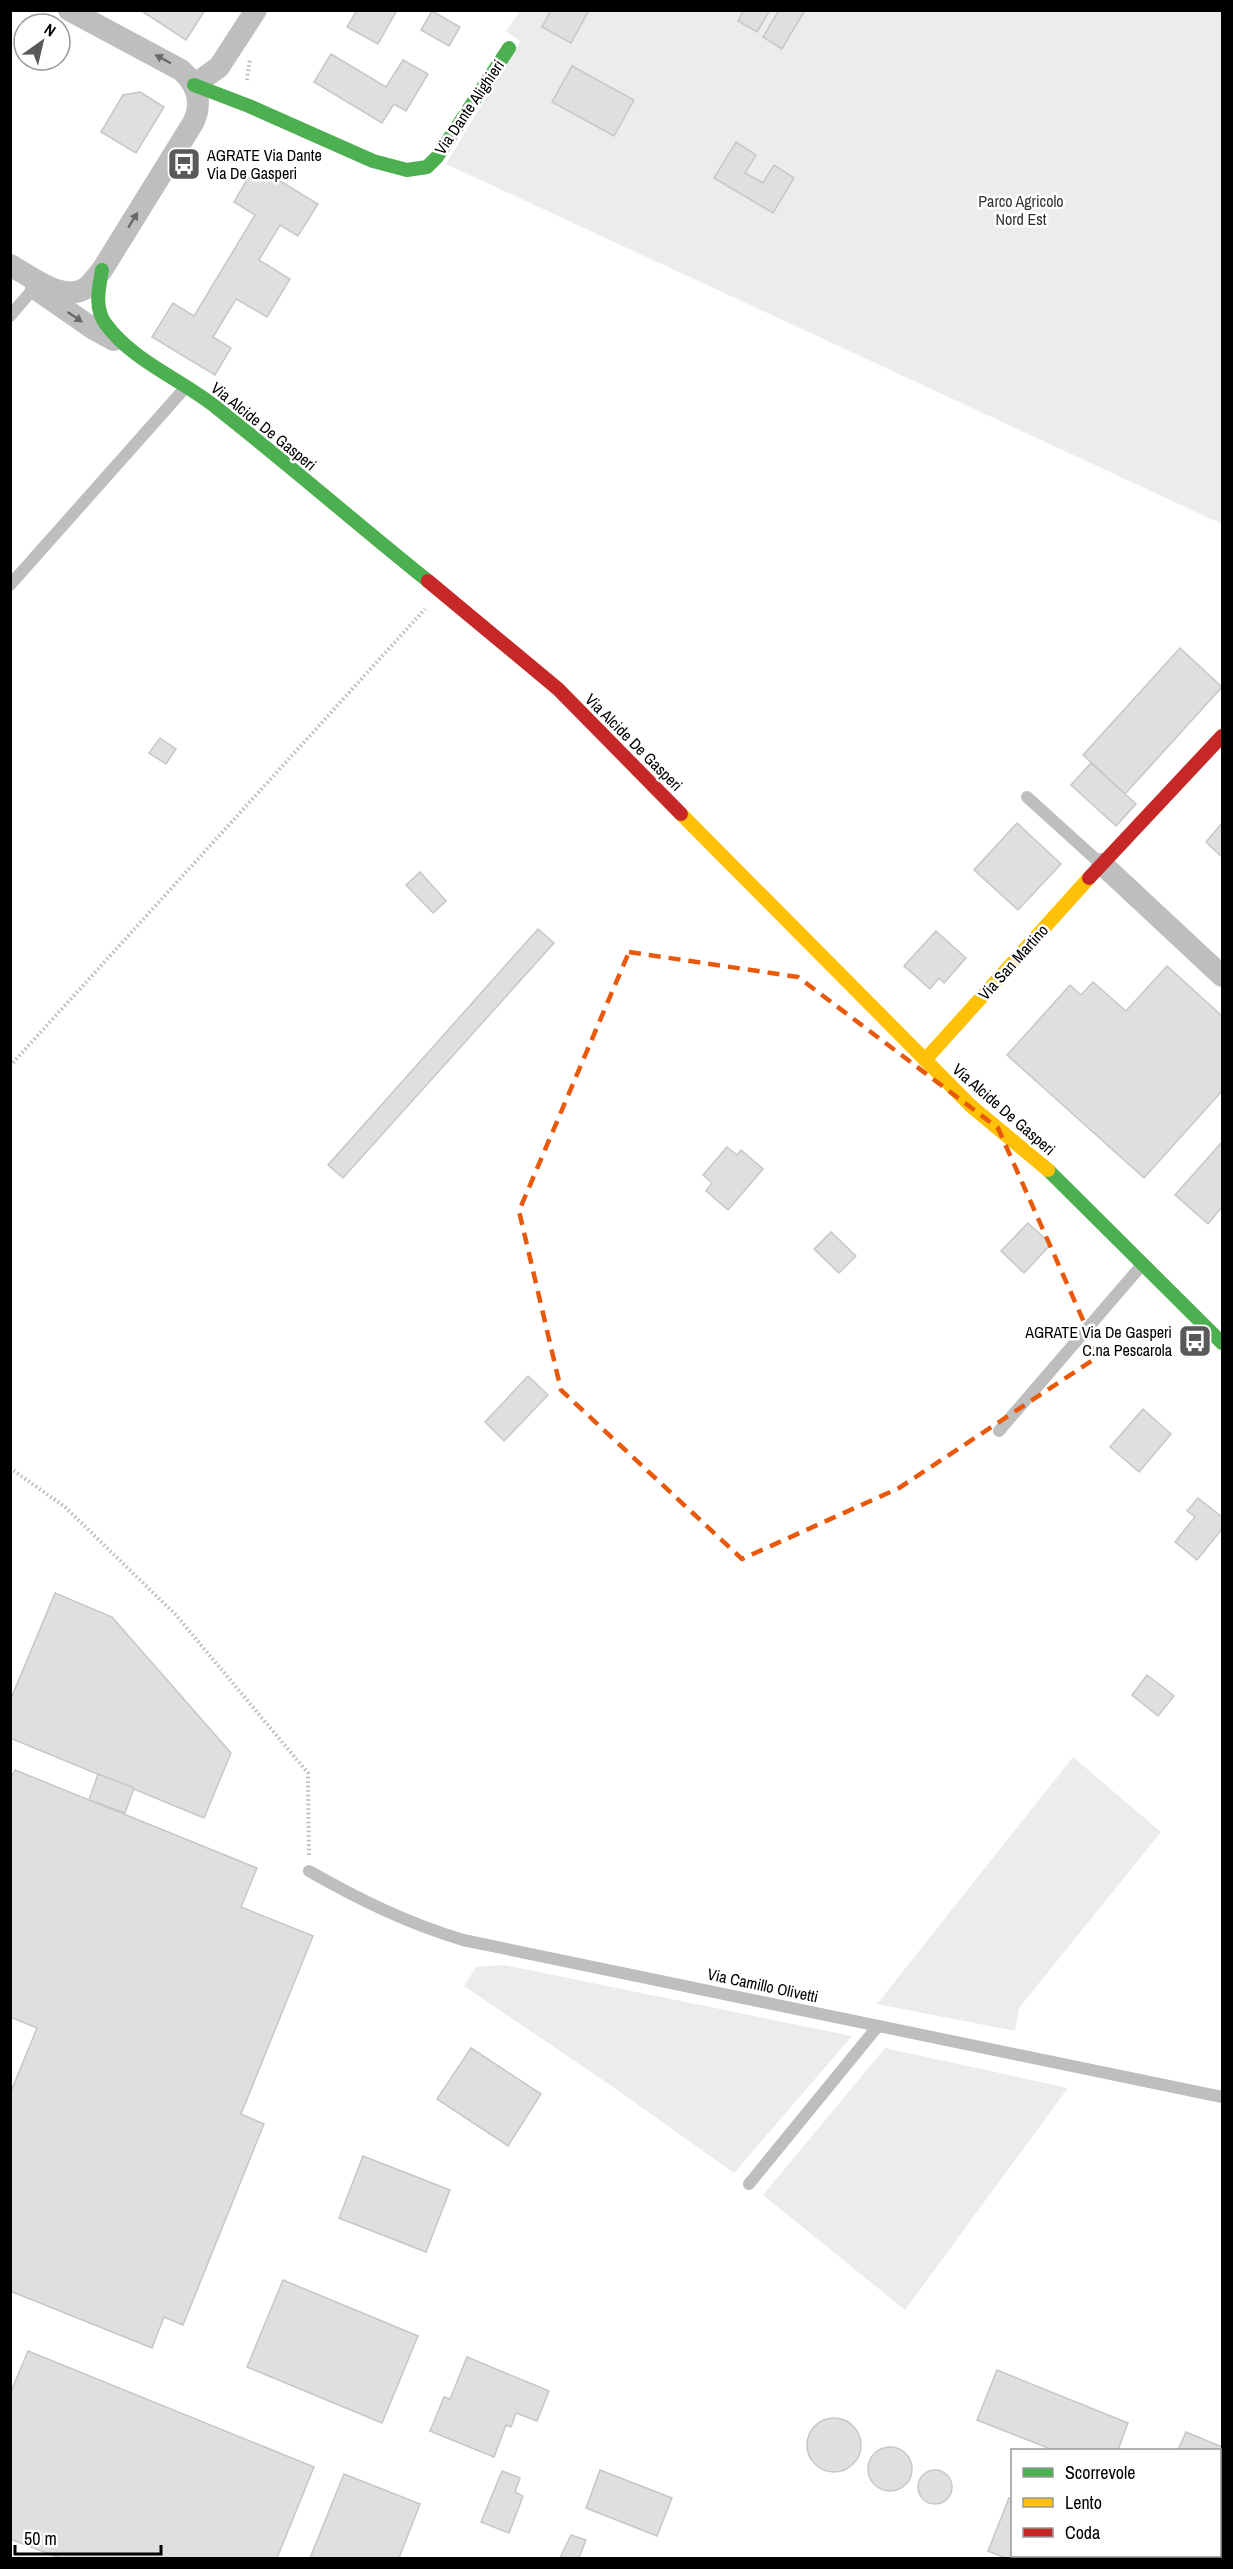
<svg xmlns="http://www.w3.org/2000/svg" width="1233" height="2569" font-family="'Archivo Narrow',sans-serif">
	<rect width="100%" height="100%" fill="#fff"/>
	<g fill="#ececec">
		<polygon points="520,11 1222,11 1222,524 446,164 520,41 506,31"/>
		<polygon points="1073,1757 1161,1832 1019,2008 1015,2031 877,2004"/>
		<polygon points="504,1965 852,2036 734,2173 613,2087 464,1986 476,1967"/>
		<polygon points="885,2048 1068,2088 905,2310 763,2195"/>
	</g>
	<g fill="#dfdfdf" stroke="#c7c7c7" stroke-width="1.5">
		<polygon points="140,10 205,10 186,40"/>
		<polygon points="357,10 397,10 378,44 347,27"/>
		<polygon points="551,10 589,10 571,43 542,27"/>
		<polygon points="744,10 770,10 757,32 738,21"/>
		<polygon points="779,10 805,10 782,49 763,37"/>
		<polygon points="432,11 460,27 449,46 421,30"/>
		<polygon points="331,54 386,87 403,60 428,74 406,111 394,104 382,123 314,82"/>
		<polygon points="572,66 634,100 614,136 552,102"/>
		<polygon points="140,92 164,107 136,153 101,132 123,95"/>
		<polygon points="736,142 756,155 745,173 763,183 774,165 794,178 773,213 714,178"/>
		<polygon points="255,166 318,204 298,236 280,225 259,260 290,279 267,317 236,299 213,337 231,348 215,375 152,337 173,303 194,316 255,215 234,202"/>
		<polygon points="1180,648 1222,687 1125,794 1083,755"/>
		<polygon points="160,738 176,749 166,764 149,753"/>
		<polygon points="1091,763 1136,804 1116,826 1071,785"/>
		<polygon points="1017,823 1061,864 1018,910 974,870"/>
		<polygon points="1222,823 1222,857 1206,842"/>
		<polygon points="420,872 446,901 433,913 406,885"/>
		<polygon points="538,929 554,943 343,1178 328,1165"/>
		<polygon points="936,931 966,958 944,983 939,978 930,989 904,966"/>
		<polygon points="1167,966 1222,1016 1222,1091 1144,1178 1007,1055 1070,985 1081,995 1093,982 1126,1011"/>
		<polygon points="1222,1142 1222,1207 1208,1224 1175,1195"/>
		<polygon points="727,1147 737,1155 741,1150 763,1169 728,1210 706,1191 712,1183 703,1175"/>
		<polygon points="1028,1223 1051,1244 1024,1273 1001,1251"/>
		<polygon points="831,1232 856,1256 839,1273 814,1249"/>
		<polygon points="528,1376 548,1395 504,1441 485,1422"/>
		<polygon points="1143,1409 1171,1434 1139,1472 1110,1447"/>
		<polygon points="1198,1498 1222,1517 1222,1529 1197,1560 1175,1542 1195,1517 1187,1511"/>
		<polygon points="55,1593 112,1617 231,1753 204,1818 10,1738 10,1701"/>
		<polygon points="1147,1675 1174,1696 1158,1716 1132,1695"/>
		<polygon points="15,1770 257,1868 241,1907 313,1936 241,2114 264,2124 183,2325 164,2317 152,2348 10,2291 10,2094 37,2028 10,2017 10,1780"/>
		<polygon points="98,1774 134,1788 125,1813 89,1800"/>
		<polygon points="471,2048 541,2094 508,2146 437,2099"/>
		<polygon points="363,2156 450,2190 426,2252 339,2218"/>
		<polygon points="283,2280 418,2336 382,2423 247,2367"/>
		<polygon points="28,2351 314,2467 277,2558 60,2558 10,2539 10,2394"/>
		<polygon points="467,2357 549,2391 537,2421 516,2413 511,2427 506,2425 494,2457 430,2431 444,2397 450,2399"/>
		<polygon points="997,2370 1128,2423 1118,2450 1053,2450 977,2420"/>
		<circle cx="834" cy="2445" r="27"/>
		<polygon points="1186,2432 1222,2447 1222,2542 1220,2550 1220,2450 1178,2450"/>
		<circle cx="890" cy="2469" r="22"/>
		<circle cx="935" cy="2487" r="17"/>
		<polygon points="600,2470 672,2498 657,2536 586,2508"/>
		<polygon points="502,2471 520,2478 515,2492 523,2496 509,2533 481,2522"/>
		<polygon points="344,2474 420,2504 399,2558 310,2558"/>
		<polygon points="1009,2498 1012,2499 1012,2556 1056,2556 1055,2558 1006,2558 988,2551"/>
		<polygon points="571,2535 586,2540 579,2558 560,2558"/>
		<polygon points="1056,2556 1135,2556 1134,2558 1055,2558"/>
		<polygon points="1135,2556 1217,2556 1219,2558 1134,2558"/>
	</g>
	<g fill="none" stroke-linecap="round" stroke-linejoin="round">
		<g stroke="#b9b9b9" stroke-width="4" stroke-dasharray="1.5 3" stroke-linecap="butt">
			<polyline points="247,80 250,58"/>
			<polyline points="10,1066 425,609"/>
			<polyline points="10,1468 65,1507 175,1614 308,1773 309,1857"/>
		</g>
		<g stroke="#bebebe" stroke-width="12">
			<polyline points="10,316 34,288"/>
			<polyline points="10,585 185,388"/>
			<polyline points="1027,797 1101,864"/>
			<polyline points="999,1431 1141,1266"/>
			<path d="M309 1871C360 1900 407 1923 463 1940L1222 2097"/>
			<polyline points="749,2184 878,2026"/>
		</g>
		<g stroke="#bebebe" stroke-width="22">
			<polyline points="194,85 219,67 256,10"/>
			<path d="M10 265C30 276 63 303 86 288 92 283 97 276 102 270L193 123C203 103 197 84 181 70L69 10"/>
			<polyline points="36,289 92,328 114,340"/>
			<polyline points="1102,864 1222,976"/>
		</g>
		<g stroke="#4caf50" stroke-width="14">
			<polyline points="194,85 249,106 373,161 407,170 427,167 437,157 509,48"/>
			<path d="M102 270C99 288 94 307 105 323 132 361 181 379 217 408 288 464 357 524 428 581"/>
			<polyline points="1048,1170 1222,1343"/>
		</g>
		<g stroke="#ffc107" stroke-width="14">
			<polyline points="681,814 971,1106 1048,1170"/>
			<polyline points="925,1060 1089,878"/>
		</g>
		<g stroke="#c62828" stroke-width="14">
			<polyline points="428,581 558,689 681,814"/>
			<polyline points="1089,878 1222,736"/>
		</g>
	</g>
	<defs><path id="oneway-solid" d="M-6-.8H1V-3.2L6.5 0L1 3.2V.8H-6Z" transform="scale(1.5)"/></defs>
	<g fill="#686868">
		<use href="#oneway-solid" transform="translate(163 59) rotate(-152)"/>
		<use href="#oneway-solid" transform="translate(133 220) rotate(-58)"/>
		<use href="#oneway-solid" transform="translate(75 317) rotate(34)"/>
	</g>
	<path fill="none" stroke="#e8590c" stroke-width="4.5" stroke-dasharray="12 8" stroke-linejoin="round" d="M629 952 798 977 998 1128 1099 1356 899 1488 742 1559 561 1390 519 1211Z"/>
	<defs>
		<symbol id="bus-square" viewBox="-11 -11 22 22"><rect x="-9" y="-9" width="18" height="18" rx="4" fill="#595959" stroke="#fff"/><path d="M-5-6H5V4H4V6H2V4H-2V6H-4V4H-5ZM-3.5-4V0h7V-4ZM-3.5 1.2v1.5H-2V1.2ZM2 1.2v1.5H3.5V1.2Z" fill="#fff"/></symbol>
	</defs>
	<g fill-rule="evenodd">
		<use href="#bus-square" x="165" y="145" width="38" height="38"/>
		<use href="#bus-square" x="1176" y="1322" width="38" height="38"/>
	</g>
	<g text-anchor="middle" stroke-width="5" stroke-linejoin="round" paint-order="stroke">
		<g font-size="16" fill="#000" stroke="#fff">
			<text transform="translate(469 107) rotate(-56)" y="6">Via Dante Alighieri</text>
			<text transform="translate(264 426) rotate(39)" y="6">Via Alcide De Gasperi</text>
			<text transform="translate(634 742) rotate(45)" y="6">Via Alcide De Gasperi</text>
			<text transform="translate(1013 962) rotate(-48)" y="6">Via San Martino</text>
			<text transform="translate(1004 1109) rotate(41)" y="6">Via Alcide De Gasperi</text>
			<text transform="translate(763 1985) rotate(12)" y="6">Via Camillo Olivetti</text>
		</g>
		<g font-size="16" fill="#000" stroke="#fff" text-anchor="start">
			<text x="207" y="161">AGRATE Via Dante<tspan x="207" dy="18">Via De Gasperi</tspan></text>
			<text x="1172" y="1338" text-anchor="end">AGRATE Via De Gasperi<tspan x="1172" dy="18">C.na Pescarola</tspan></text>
		</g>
		<g font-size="16" fill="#333" stroke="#fff">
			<text x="1021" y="207">Parco Agricolo<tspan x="1021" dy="18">Nord Est</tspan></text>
		</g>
	</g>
	<rect width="1233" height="2569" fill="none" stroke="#000000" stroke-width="24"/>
	<rect x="1011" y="2449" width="210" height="108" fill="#ffffff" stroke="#999999" stroke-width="1.5"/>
	<rect x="1023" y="2468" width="30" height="9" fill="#4caf50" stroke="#999999" stroke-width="1.5"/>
	<text x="1065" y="2479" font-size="18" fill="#000000">Scorrevole</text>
	<rect x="1023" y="2498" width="30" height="9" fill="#ffc107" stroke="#999999" stroke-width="1.5"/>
	<text x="1065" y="2509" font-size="18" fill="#000000">Lento</text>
	<rect x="1023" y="2528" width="30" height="9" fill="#c62828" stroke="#999999" stroke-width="1.5"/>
	<text x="1065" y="2539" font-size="18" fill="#000000">Coda</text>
	<g transform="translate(42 42) rotate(34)"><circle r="28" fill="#ffffff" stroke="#999999" stroke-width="1.5"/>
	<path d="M0-4.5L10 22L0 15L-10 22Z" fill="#595959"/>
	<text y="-9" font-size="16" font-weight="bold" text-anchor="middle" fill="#000000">N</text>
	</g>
	<path d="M15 2545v9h146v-9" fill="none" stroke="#000000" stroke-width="3"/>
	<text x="24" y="2545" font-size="18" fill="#000000" stroke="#ffffff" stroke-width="4.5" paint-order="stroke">50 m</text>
</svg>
